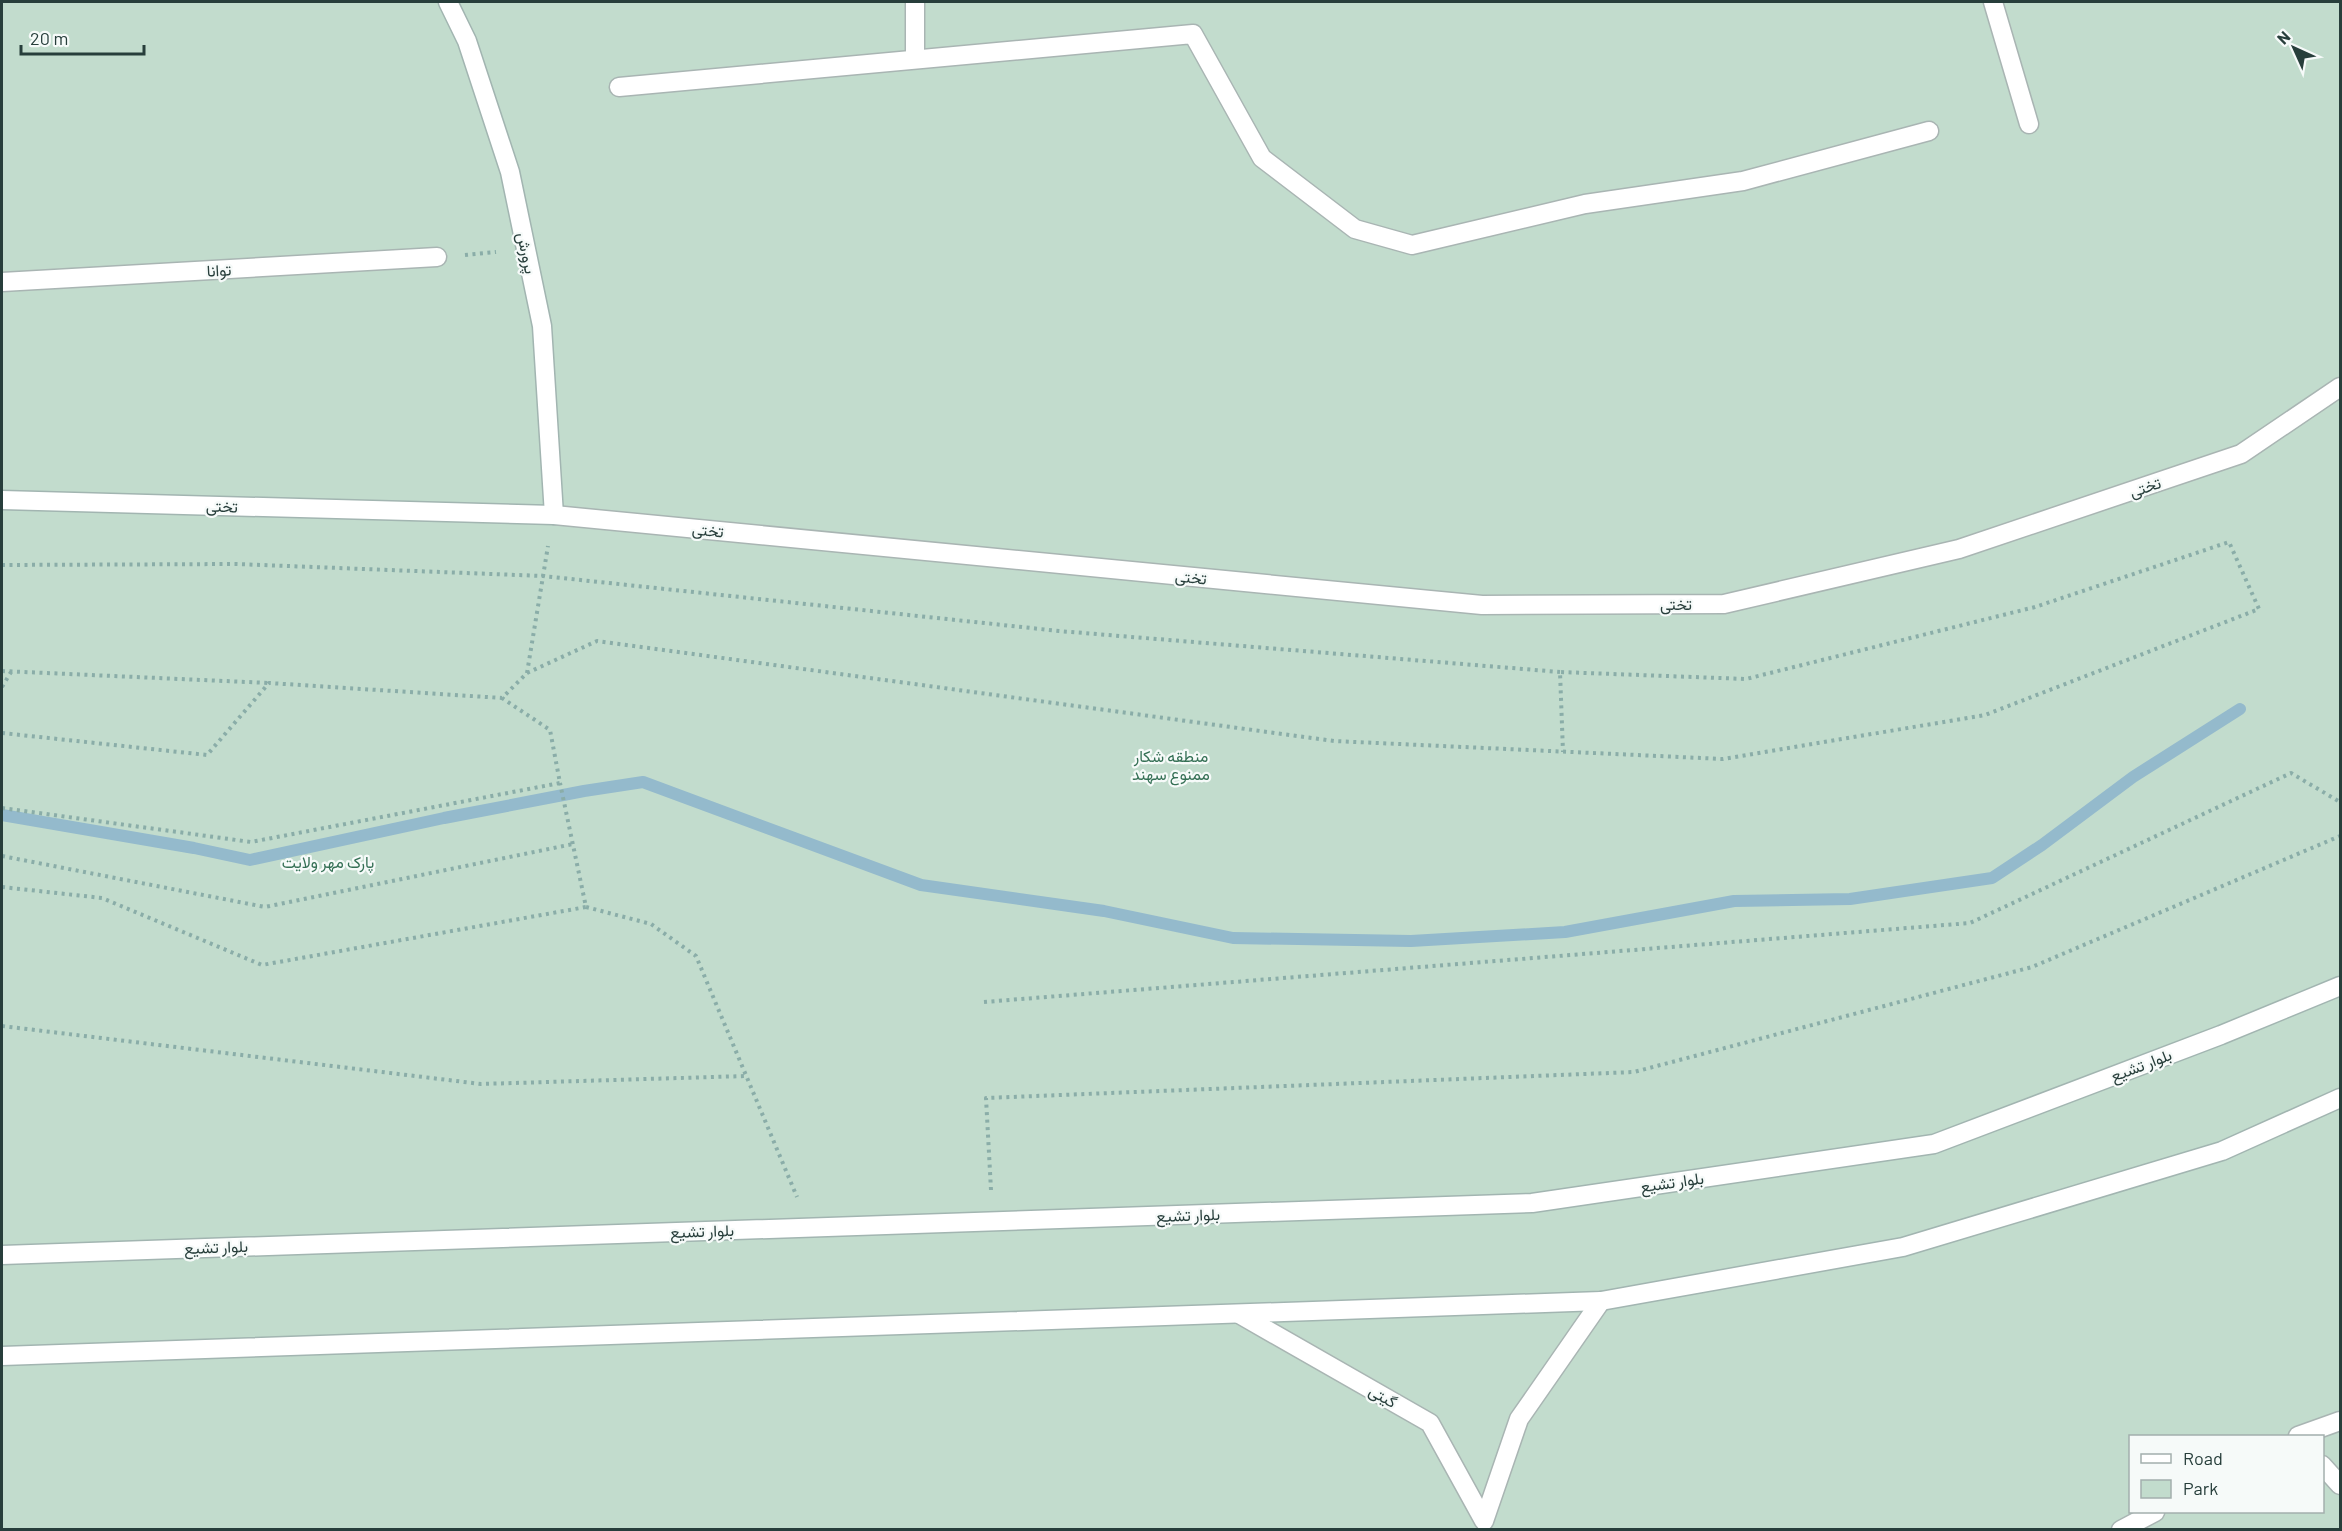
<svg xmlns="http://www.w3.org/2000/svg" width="2342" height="1531" font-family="Barlow,Vazirmatn,sans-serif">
	<rect width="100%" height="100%" fill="#e6edeb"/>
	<path fill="#c2dccd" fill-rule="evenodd" d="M2 2H2340V1529L2 1530ZM2130 1436H2322V1512H2130Z"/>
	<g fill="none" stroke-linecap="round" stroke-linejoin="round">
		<polyline stroke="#94bacc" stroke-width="12" points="2,815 194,848 250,860 444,818 584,791 643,782 921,885 1104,911 1233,938 1411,941 1565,932 1734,901 1850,899 1992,878 2042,845 2133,777 2240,709"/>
		<defs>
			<g id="street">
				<polyline points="1993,2 2029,124"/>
				<polyline points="915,59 915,2"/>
				<polyline points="619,87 1193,34 1262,158 1355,229 1412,245 1585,204 1743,181 1929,131"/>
				<polyline points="2,282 437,257"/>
				<polyline points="554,515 1482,605 1724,604 1959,549 2241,454 2340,387"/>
				<polyline points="1239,1314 1430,1423 1484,1521 1519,1419 1601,1301"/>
				<polyline points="2298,1436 2340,1421"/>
				<polyline points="2322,1465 2340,1485"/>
				<polyline points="2121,1530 2155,1512"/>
			</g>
			<g id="secondary">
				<polyline points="2,500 554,515 542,326 510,172 467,41 448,2"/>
				<polyline points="2,1255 1532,1203 1934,1144 2221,1035 2340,986"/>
				<polyline points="2,1356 1601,1301 1903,1247 2222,1151 2340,1098"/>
			</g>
		</defs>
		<use href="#street" stroke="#a9b5b3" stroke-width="21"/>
		<use href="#secondary" stroke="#a2b5b1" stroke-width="21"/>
		<g stroke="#8aada8" stroke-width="4" stroke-dasharray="3 4.5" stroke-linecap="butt">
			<polyline points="465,255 496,252"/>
			<polyline points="2,565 236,564 543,576 1059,631 1560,672"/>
			<polyline points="2,671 269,683"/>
			<polyline points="527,673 597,641 1334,741 1723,759 1985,715 2259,609 2229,542 2035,607 1746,679 1560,672 1563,752"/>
			<polyline points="2,687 11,672"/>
			<polyline points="2,733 207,755 269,683 502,698 527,673 548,546"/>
			<polyline points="2,808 251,842 560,783 550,730 502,698"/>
			<polyline points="2,856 265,907 573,844"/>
			<polyline points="2,887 102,898 262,965 586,907 560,783"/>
			<polyline points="586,907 651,924 696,956 797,1197"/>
			<polyline points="984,1002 1970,923 2291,773 2340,802"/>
			<polyline points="2,1026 481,1084 746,1076"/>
			<polyline points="991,1190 986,1098 1634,1072 2032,967 2340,836"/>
		</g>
		<use href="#street" stroke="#fff" stroke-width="18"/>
		<use href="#secondary" stroke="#fff" stroke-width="18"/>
	</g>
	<g text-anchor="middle" stroke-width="4.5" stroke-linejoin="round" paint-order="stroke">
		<g font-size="16" fill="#273e3b" stroke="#f6faf9">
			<text transform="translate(527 253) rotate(78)" y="6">پرورش</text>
			<text transform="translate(219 270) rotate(-3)" y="6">توانا</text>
			<text transform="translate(2145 487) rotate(-19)" y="6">تختی</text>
			<text transform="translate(222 506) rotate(2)" y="6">تختی</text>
			<text transform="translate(708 530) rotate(6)" y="6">تختی</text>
			<text transform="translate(1191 577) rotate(6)" y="6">تختی</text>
			<text x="1676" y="610">تختی</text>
			<text transform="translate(2141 1065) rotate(-21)" y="6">بلوار تشیع</text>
			<text transform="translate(1672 1182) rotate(-8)" y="6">بلوار تشیع</text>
			<text transform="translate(1188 1215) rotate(-2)" y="6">بلوار تشیع</text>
			<text transform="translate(702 1231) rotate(-2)" y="6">بلوار تشیع</text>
			<text transform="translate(216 1247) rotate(-2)" y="6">بلوار تشیع</text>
			<text transform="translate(1383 1396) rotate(30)" y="6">گیتی</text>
		</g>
		<g font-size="16" fill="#357055" stroke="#f6faf9">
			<text x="1171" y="762">منطقه شکار<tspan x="1171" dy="18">ممنوع سهند</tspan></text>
			<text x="328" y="868">پارک مهر ولایت</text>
		</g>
	</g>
	<rect width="2342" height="1531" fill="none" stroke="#273e3b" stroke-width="6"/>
	<rect x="2129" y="1435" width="195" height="78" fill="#f6faf9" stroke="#a3afad" stroke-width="1.5"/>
	<rect x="2141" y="1454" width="30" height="9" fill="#ffffff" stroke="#a3afad" stroke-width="1.5"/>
	<text x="2183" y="1465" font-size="18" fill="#273e3b">Road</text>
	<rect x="2141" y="1480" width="30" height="18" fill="#c2dccd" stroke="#a3afad" stroke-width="1.5"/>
	<text x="2183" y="1495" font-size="18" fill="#273e3b">Park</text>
	<g transform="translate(2294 48) rotate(315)" stroke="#f6faf9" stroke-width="4.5" paint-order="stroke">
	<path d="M0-4.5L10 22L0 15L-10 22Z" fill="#273e3b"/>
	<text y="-9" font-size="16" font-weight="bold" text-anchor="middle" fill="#273e3b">N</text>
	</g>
	<path d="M21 45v9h123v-9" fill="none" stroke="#273e3b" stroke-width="3"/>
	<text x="30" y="45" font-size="18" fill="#273e3b" stroke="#f6faf9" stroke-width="4.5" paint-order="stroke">20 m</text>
</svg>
